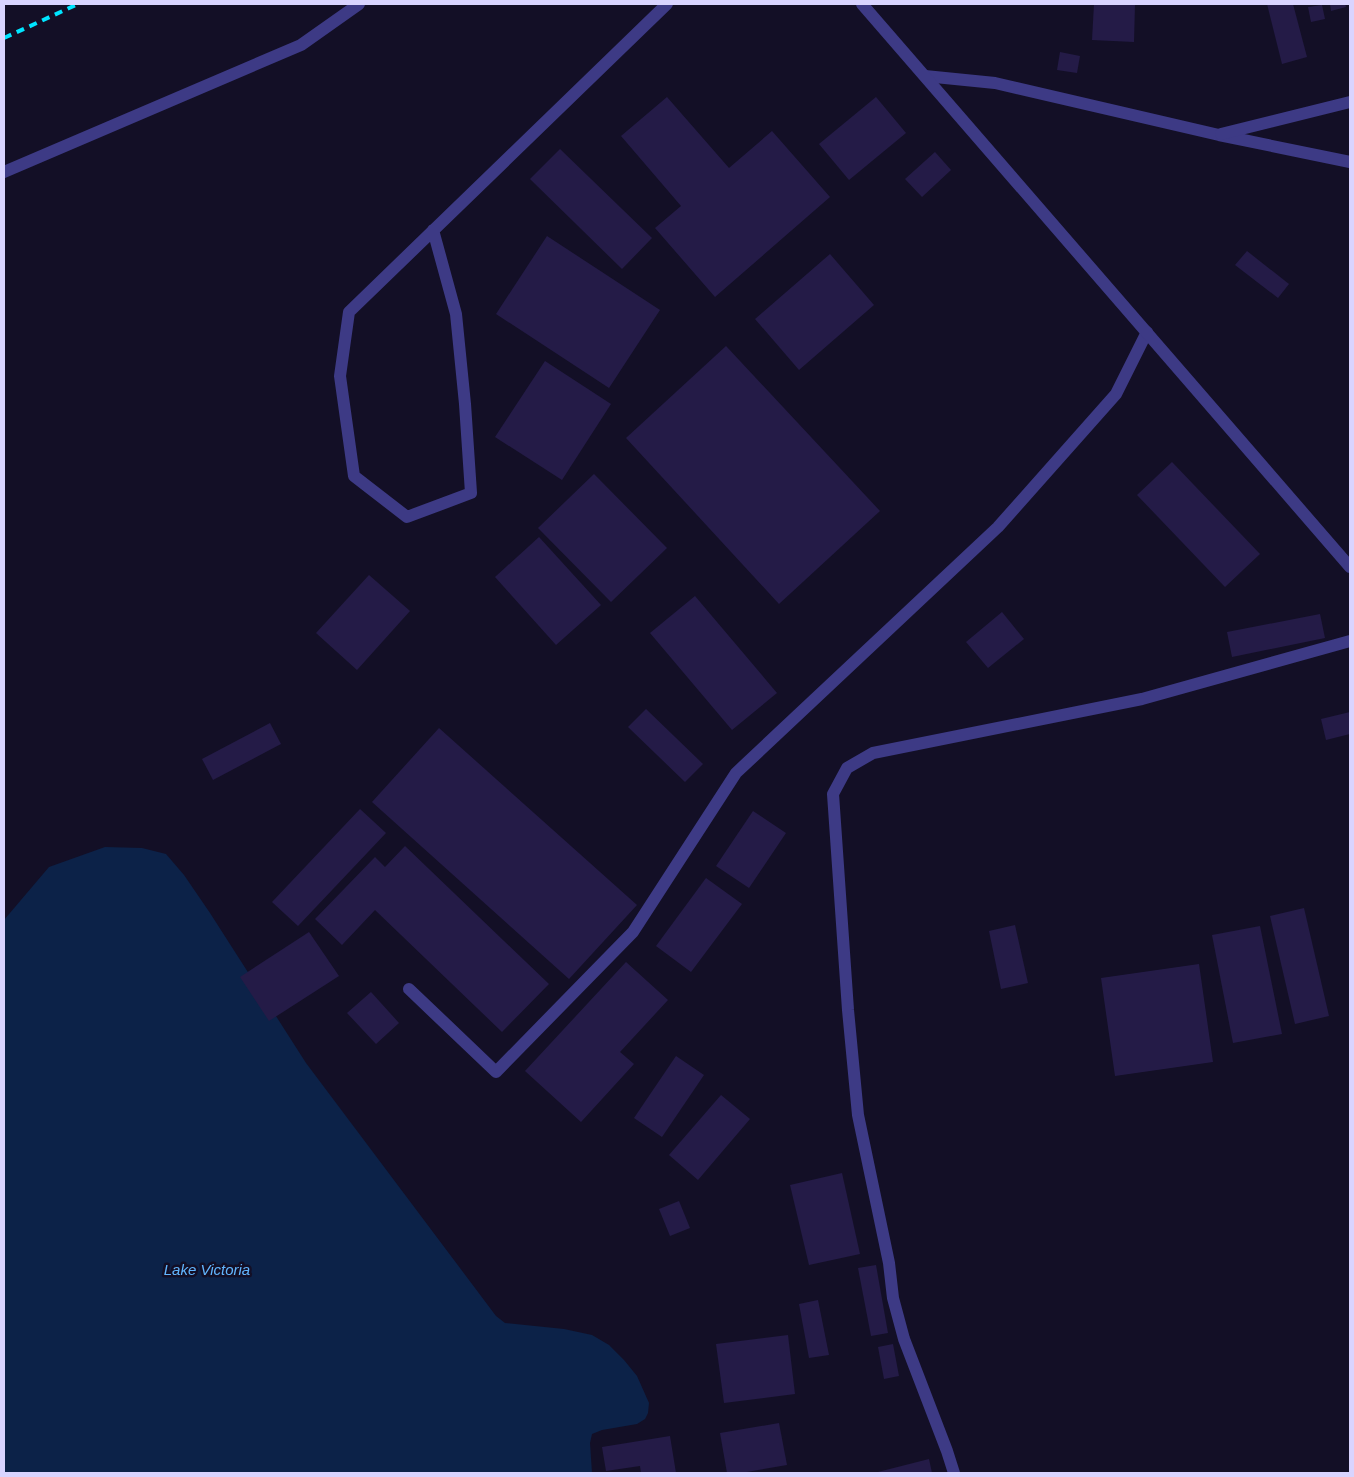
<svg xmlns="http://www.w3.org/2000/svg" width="1354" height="1477" font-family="Helvetica,sans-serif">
	<rect width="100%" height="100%" fill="#130f26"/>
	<polygon fill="#0c2248" points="105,847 142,848 166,854 184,875 210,913 306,1063 496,1316 505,1323 564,1329 592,1335 609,1345 624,1360 637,1376 649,1403 648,1413 645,1419 637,1424 602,1430 592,1434 590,1443 592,1473 4,1473 4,920 49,867"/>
	<g fill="#241b47">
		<polygon points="1094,4 1135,4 1134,42 1092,40"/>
		<polygon points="1267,4 1293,4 1307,57 1282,64"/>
		<polygon points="1330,4 1345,4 1346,7 1331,11"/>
		<polygon points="1322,5 1325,19 1311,22 1308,7"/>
		<polygon points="1060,52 1080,56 1077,73 1057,70"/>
		<polygon points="667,97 729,168 772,131 830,197 715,297 655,228 681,206 621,136"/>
		<polygon points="876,97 906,133 849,180 819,144"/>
		<polygon points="560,149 652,238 622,269 530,179"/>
		<polygon points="935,152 951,170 922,197 905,179"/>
		<polygon points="547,236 660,310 609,388 496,314"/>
		<polygon points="1247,251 1289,284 1278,298 1235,265"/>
		<polygon points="830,254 874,305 799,370 755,319"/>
		<polygon points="726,346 880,511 779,604 626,438"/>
		<polygon points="545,361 611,404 562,480 495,437"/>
		<polygon points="1172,462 1260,554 1225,587 1137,495"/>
		<polygon points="594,474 667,548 611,602 538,528"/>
		<polygon points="539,537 601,605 556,645 495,577"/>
		<polygon points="369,575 410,611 357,670 316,633"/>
		<polygon points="695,596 777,693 732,730 650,633"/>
		<polygon points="1002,612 1024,639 988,668 966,642"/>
		<polygon points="1320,614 1325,638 1232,657 1227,632"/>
		<polygon points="646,709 703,764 685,782 628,727"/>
		<polygon points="1350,712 1350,734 1326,740 1321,719"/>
		<polygon points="270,723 281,744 213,780 202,759"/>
		<polygon points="439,728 637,905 569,979 372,802"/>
		<polygon points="360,809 386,833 298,926 272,902"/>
		<polygon points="753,811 786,833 749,888 716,866"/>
		<polygon points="405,846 549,984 502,1032 375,910 342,945 315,919 375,857 385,867"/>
		<polygon points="706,878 742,904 691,972 656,946"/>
		<polygon points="1304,908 1329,1016 1295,1024 1270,916"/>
		<polygon points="1015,925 1028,983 1001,989 989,931"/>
		<polygon points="1260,926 1282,1034 1233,1043 1212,935"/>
		<polygon points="309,932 339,976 269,1021 240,977"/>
		<polygon points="626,962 668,1000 620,1052 634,1064 581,1122 525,1071"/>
		<polygon points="1199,964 1213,1062 1115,1076 1101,978"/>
		<polygon points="371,992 399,1023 376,1044 347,1013"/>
		<polygon points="676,1056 704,1075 662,1137 634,1118"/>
		<polygon points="721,1095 750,1119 698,1180 669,1155"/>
		<polygon points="842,1173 860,1254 809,1265 790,1185"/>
		<polygon points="679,1201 690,1228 670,1236 659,1209"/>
		<polygon points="876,1265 888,1333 871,1336 858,1268"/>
		<polygon points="818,1300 829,1355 809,1358 799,1304"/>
		<polygon points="788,1335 795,1394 724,1403 716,1344"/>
		<polygon points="893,1344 899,1376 884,1379 878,1347"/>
		<polygon points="779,1423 787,1465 741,1473 727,1473 720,1433"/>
		<polygon points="670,1436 676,1473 641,1473 640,1466 606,1471 602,1447"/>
		<polygon points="929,1459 932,1473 874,1473"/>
	</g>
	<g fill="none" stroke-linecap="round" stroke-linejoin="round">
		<g stroke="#3d3a85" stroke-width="12">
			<polyline points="925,76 995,83 1219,135 1350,162"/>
			<polyline points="1221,134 1350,102"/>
			<polyline points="4,172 301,45 359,4"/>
			<polyline points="433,230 456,314 465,404 471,493 407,517 354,476 340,376 349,312 667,4"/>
			<polyline points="409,989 496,1072 633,932 736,773 998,527 1116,394 1147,332"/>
			<polyline points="954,1473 947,1451 904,1339 893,1298 889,1263 858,1115 848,1010 833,794 847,768 873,753 1142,699 1350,641"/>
		</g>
		<polyline stroke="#3d3a85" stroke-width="12" points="862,4 1350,567"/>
		<polyline stroke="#00e5ff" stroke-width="4" stroke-dasharray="8 6" stroke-linecap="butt" points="4,38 78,4"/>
	</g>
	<g text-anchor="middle" stroke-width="5" stroke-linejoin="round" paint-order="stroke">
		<g font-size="15" font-style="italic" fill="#62b6ff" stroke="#130f26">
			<text x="207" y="1275">Lake Victoria</text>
		</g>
	</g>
	<rect width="1354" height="1477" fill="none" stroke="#d9d4ff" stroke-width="10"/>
</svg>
